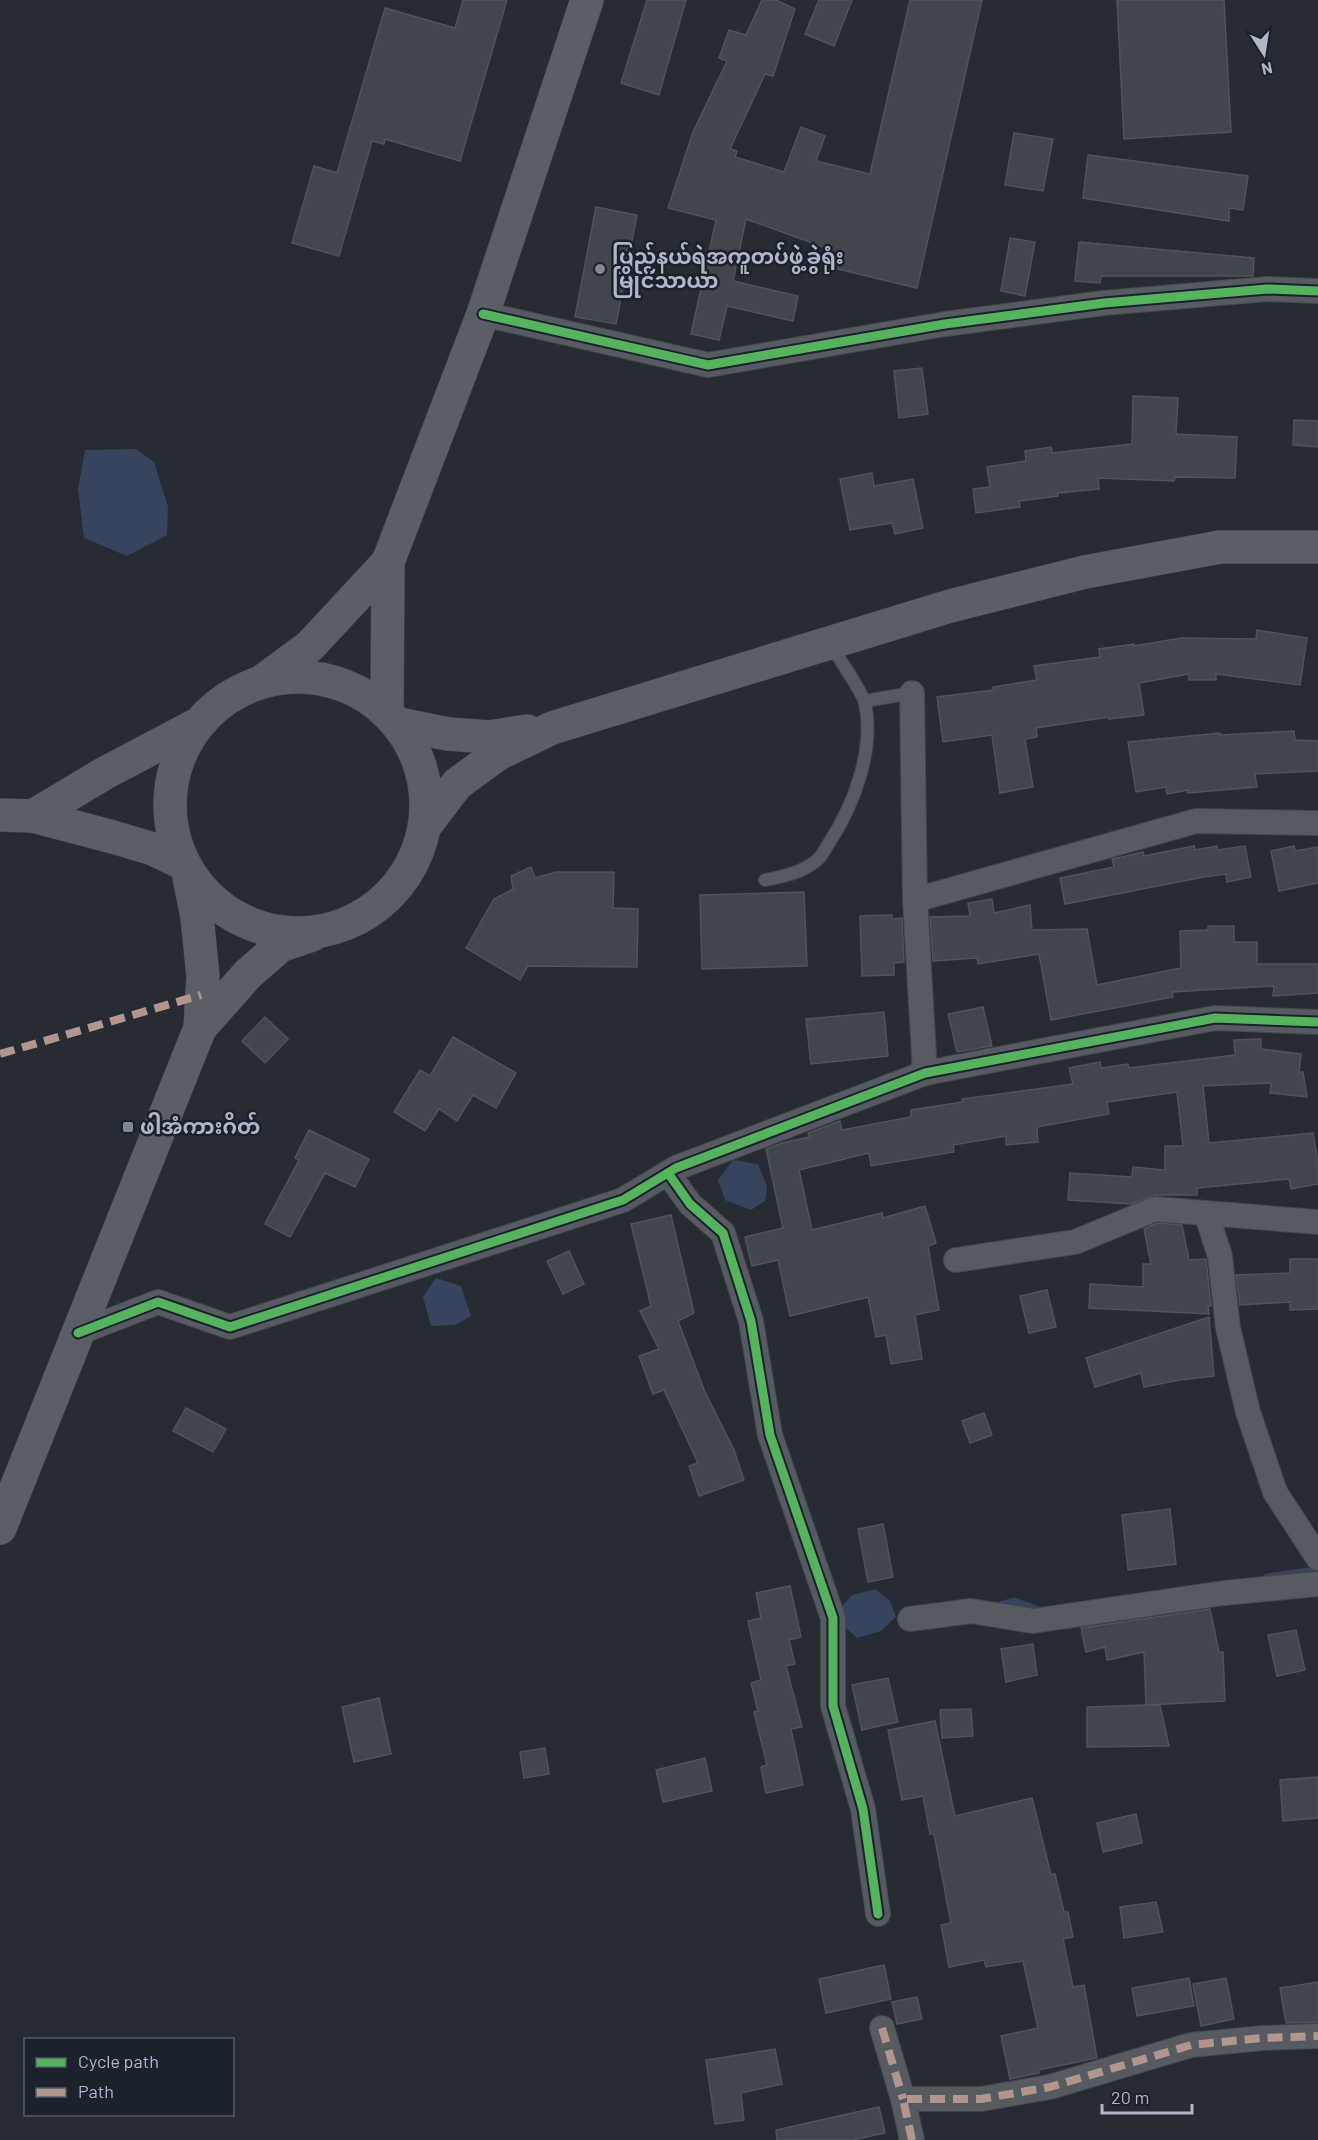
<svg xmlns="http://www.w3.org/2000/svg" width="1318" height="2140" font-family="Barlow,'Noto Sans Myanmar',sans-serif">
	<rect width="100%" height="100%" fill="#272b33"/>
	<g fill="#36445d">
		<polygon points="136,449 154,462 168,507 167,535 127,556 84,538 78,489 85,450"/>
		<polygon points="733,1160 758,1164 767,1186 765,1201 751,1210 725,1200 718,1180"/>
		<polygon points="436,1278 461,1286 471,1316 455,1325 431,1326 423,1297"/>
		<polygon points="875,1589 890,1601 896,1617 881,1631 857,1638 846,1628 837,1612 852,1595"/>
	</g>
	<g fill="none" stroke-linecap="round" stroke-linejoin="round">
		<g stroke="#36445d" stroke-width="9">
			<polyline points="1267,1578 1318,1571"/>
			<polyline points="997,1607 1014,1602 1041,1612"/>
		</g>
	</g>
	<g fill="#41454c" stroke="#4f535b" stroke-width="1.5">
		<polygon points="463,0 507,0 460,161 385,139 384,144 372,141 339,256 292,243 314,166 337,173 385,8 455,28"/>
		<polygon points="647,0 686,0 659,95 621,83"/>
		<polygon points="762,0 776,0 795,9 773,76 765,74 730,149 737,151 735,157 784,172 801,127 825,136 816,161 870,174 910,0 982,0 917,288 825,266 829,249 746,219 733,281 798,296 793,321 727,306 719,340 691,334 716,220 668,208 693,132 727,61 719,58 729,30 746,35"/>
		<polygon points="819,0 852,0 834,46 805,34"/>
		<polygon points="1117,0 1224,0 1231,132 1124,139"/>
		<polygon points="1014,133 1053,139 1043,191 1005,185"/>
		<polygon points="1088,155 1248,176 1243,210 1229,208 1229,221 1083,198"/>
		<polygon points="596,207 637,215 616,324 575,317"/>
		<polygon points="1010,238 1035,242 1025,296 1001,291"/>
		<polygon points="1079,242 1254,258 1253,276 1101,276 1100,283 1075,281"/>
		<polygon points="922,368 928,414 899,418 894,371"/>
		<polygon points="1133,396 1178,398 1176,434 1237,437 1235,478 1175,477 1174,481 1098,478 1099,489 1058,493 1058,496 1019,501 1020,507 976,513 973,489 990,487 987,467 1026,461 1025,451 1051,447 1052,453 1132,444"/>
		<polygon points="1294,420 1318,421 1318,447 1293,445"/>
		<polygon points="872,473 874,486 913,479 923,528 895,534 892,523 850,530 840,479"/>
		<polygon points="1257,630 1307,638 1300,685 1216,674 1216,680 1189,680 1189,674 1139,683 1144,715 1109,719 1109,717 1036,728 1037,737 1025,739 1033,787 1000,793 992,735 943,742 937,697 994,690 993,687 1037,680 1034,666 1100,657 1099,649 1134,644 1134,646 1181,638 1256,639"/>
		<polygon points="1294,731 1295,740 1318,741 1318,771 1255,774 1257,787 1188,793 1188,790 1167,794 1166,787 1136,792 1128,742 1220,733 1220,735"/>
		<polygon points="1194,846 1195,850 1217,846 1218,850 1245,846 1251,877 1227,882 1226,874 1204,877 1065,904 1060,878 1114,867 1112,859 1122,857 1143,852 1144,856"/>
		<polygon points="1294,846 1295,851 1318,847 1318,883 1279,891 1271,851"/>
		<polygon points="531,867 535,878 556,872 614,872 613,908 638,909 637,967 528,966 520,980 466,948 494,899 513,889 511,876"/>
		<polygon points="804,892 807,966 702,969 700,895"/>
		<polygon points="992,899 994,913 1030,905 1032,930 1087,929 1097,985 1181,968 1180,931 1208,930 1208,926 1234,926 1234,942 1257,942 1257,964 1318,964 1318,993 1273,996 1274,986 1172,992 1173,997 1051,1020 1039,954 978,964 977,958 933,961 930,917 970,916 968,903"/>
		<polygon points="892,915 892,919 902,918 904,962 894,963 894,975 862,976 860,916"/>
		<polygon points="983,1007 992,1046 957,1052 948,1014"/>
		<polygon points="884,1012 888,1056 811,1064 806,1019"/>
		<polygon points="265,1017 288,1039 265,1063 242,1041"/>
		<polygon points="453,1037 516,1073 496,1108 473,1095 457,1121 439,1109 425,1131 394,1112 420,1070 430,1076"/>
		<polygon points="1261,1039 1261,1049 1301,1054 1299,1072 1303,1072 1307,1097 1270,1093 1271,1083 1203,1086 1209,1143 1313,1133 1318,1163 1318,1184 1291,1189 1289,1179 1197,1188 1197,1195 1156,1195 1131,1204 1068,1200 1070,1173 1132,1177 1133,1167 1165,1170 1165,1146 1183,1146 1177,1092 1107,1102 1109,1114 1037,1127 1038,1142 1006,1145 1006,1136 953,1145 954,1152 871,1166 869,1153 799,1170 812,1230 882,1213 883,1218 925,1206 936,1243 928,1246 939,1310 915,1315 922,1359 891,1364 886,1335 876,1337 868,1297 790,1316 778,1260 752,1266 745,1237 783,1228 766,1149 782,1143 809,1137 808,1133 840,1121 842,1130 911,1117 911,1110 963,1102 962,1099 1073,1084 1069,1068 1100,1062 1101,1068 1128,1064 1129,1068 1235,1055 1234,1040"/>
		<polygon points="309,1130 369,1159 355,1187 325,1173 290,1237 265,1224 299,1160 295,1158"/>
		<polygon points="671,1215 694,1313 678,1321 705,1392 734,1450 744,1480 699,1496 689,1466 698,1463 664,1390 653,1394 639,1356 659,1349 640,1311 651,1306 631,1224"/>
		<polygon points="1157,1223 1182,1225 1189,1260 1206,1259 1211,1306 1208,1306 1209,1314 1089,1308 1090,1284 1143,1287 1143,1264 1151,1264 1144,1229"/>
		<polygon points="569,1251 584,1284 563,1294 547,1261"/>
		<polygon points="1290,1259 1318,1259 1318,1309 1290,1310 1290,1302 1240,1305 1236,1275 1290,1273"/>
		<polygon points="1047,1290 1056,1327 1029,1333 1020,1296"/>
		<polygon points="1209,1317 1214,1376 1179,1380 1144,1387 1141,1373 1095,1387 1086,1358"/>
		<polygon points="186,1408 226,1429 213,1452 173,1431"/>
		<polygon points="984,1413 992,1435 970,1443 962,1421"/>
		<polygon points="1170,1509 1176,1564 1128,1570 1122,1515"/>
		<polygon points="883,1524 893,1577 868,1582 858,1529"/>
		<polygon points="790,1586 801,1637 789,1640 795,1664 786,1666 802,1727 791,1729 803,1785 766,1793 761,1767 767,1765 754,1712 758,1711 751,1683 761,1680 748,1621 761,1618 756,1593"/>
		<polygon points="1210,1609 1219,1652 1223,1652 1225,1701 1146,1705 1144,1652 1107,1660 1105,1647 1086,1652 1081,1628"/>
		<polygon points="1296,1630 1305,1670 1277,1676 1268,1635"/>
		<polygon points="1033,1644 1037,1675 1006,1682 1001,1649"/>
		<polygon points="888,1678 898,1722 862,1730 852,1685"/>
		<polygon points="379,1698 391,1754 354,1762 342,1707"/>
		<polygon points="1146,1705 1160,1705 1169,1746 1087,1747 1087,1707"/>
		<polygon points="971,1709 973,1736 942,1738 940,1710"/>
		<polygon points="935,1721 955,1816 1032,1798 1051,1875 1055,1874 1064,1912 1068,1912 1073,1937 1063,1939 1073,1987 1084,1985 1097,2058 1038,2070 1039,2073 1010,2079 1001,2036 1038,2028 1023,1961 986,1967 984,1960 949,1967 941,1925 951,1923 934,1834 930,1834 923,1796 902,1800 888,1730"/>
		<polygon points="545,1748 549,1774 524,1778 520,1752"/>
		<polygon points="705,1758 712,1791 663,1802 656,1770"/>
		<polygon points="1318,1777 1318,1818 1283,1821 1280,1780"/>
		<polygon points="1136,1814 1142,1843 1103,1852 1097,1823"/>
		<polygon points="1156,1902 1163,1932 1124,1938 1120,1907"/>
		<polygon points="884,1965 891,1999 826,2013 819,1979"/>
		<polygon points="1189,1978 1194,2006 1137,2016 1132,1988"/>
		<polygon points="1226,1978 1234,2019 1201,2026 1193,1984"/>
		<polygon points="1318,1982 1318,2022 1286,2023 1280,1988"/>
		<polygon points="917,1997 922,2019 897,2024 892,2002"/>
		<polygon points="775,2049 782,2084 741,2093 744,2120 715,2124 706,2060"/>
		<polygon points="879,2107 885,2133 853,2140 777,2140 776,2130"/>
	</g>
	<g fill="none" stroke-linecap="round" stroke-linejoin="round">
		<defs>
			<g id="service">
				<polyline points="865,701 912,693"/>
				<path d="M765 880C784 876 801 873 816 861 822 857 825 849 829 843 854 805 875 749 865 703 862 691 838 657 830 644"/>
			</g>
			<g id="minor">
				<polyline points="483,314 708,365 945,324 1104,303 1267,289 1318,291"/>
				<polyline points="912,693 915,900 925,1073"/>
				<polyline points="915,900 1196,821 1318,823"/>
				<polyline points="668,1173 690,1204 723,1233 751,1321 770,1435 833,1618 833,1706 863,1809 878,1914"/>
				<polyline points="1206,1213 1220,1256 1228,1328 1248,1412 1275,1492 1318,1558"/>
				<polyline points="956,1260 1075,1242 1155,1209 1318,1222"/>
				<polyline points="78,1333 158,1302 230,1327 623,1200 676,1168 925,1073 1215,1018 1318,1022"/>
				<polyline points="910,1619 971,1611 1033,1621 1224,1593 1318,1584"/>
				<polyline points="882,2028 903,2099"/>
				<polyline points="912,2140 903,2099 981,2099 1050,2087 1191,2045 1263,2038 1318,2036"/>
			</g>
			<g id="secondary">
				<circle cx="298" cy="805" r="128"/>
				<polyline points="264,680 310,646 388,562"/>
				<polyline points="387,713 388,562 483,314 587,0"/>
				<polyline points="399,724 448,734 489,737 527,731"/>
				<polyline points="0,815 33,816 113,837 153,849 182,863"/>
				<polyline points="33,816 105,773 196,725"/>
				<polyline points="425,826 457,784 498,754 552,728 950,606 1085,572 1220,547 1318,547"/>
				<polyline points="200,1028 248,974 280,946 312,935"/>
				<polyline points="0,1528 200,1028 203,976 197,917 189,877"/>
			</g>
		</defs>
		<use href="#service" stroke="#44474e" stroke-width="14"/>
		<use href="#minor" stroke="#44474e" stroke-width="26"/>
		<use href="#secondary" stroke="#44474e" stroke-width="34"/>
		<use href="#service" stroke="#565a61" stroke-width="12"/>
		<use href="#minor" stroke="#565a61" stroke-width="24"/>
		<use href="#secondary" stroke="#5a5e66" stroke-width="33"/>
		<g stroke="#b2968c" stroke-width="8" stroke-dasharray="15 8" stroke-linecap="butt">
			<polyline points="0,1054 201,995"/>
			<polyline points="882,2028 903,2099"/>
			<polyline points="912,2140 903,2099 981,2099 1050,2087 1191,2045 1263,2038 1318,2036"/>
		</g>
		<defs>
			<g id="cycleway">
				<polyline points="483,314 708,365 945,324 1104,303 1267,289 1318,291"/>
				<polyline points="668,1173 690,1204 723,1233 751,1321 770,1435 833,1618 833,1706 863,1809 878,1914"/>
				<polyline points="78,1333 158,1302 230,1327 623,1200 676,1168 925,1073 1215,1018 1318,1022"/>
			</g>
		</defs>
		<use href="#cycleway" stroke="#1b212d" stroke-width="13"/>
		<use href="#cycleway" stroke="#56b35d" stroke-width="9"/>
	</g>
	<g fill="#808592" stroke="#1b212d" stroke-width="2">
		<circle cx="600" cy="269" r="6"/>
		<rect x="122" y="1121" width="12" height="12" rx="3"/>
	</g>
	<g text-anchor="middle" stroke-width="5" stroke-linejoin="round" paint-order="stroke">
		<g font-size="21" font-weight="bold" fill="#b0b6c5" stroke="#1b212d" text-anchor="start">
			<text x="612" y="264">ပြည်နယ်ရဲအကူတပ်ဖွဲ့ခွဲရုံး<tspan x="612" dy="24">မြိုင်သာယာ</tspan></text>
			<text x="140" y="1134">ဖါအံကားဂိတ်</text>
		</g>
	</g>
	<rect x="24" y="2038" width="210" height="78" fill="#1b212d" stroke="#575d6a" stroke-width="1.5"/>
	<rect x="36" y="2058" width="30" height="9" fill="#56b35d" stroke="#575d6a" stroke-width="1.5"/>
	<text x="78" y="2068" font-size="18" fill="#b0b6c5">Cycle path</text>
	<rect x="36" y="2088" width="30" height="9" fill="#b2968c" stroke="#575d6a" stroke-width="1.5"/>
	<text x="78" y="2098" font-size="18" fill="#b0b6c5">Path</text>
	<g transform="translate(1264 54) rotate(168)" stroke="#1b212d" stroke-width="4.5" paint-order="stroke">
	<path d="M0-4.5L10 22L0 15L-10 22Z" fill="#b0b6c5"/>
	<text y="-9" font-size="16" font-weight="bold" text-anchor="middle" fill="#b0b6c5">N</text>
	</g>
	<path d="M1102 2104v9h90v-9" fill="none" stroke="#b0b6c5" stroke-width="3"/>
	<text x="1111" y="2104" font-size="18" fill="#b0b6c5" stroke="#1b212d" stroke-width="4.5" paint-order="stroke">20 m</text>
</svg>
